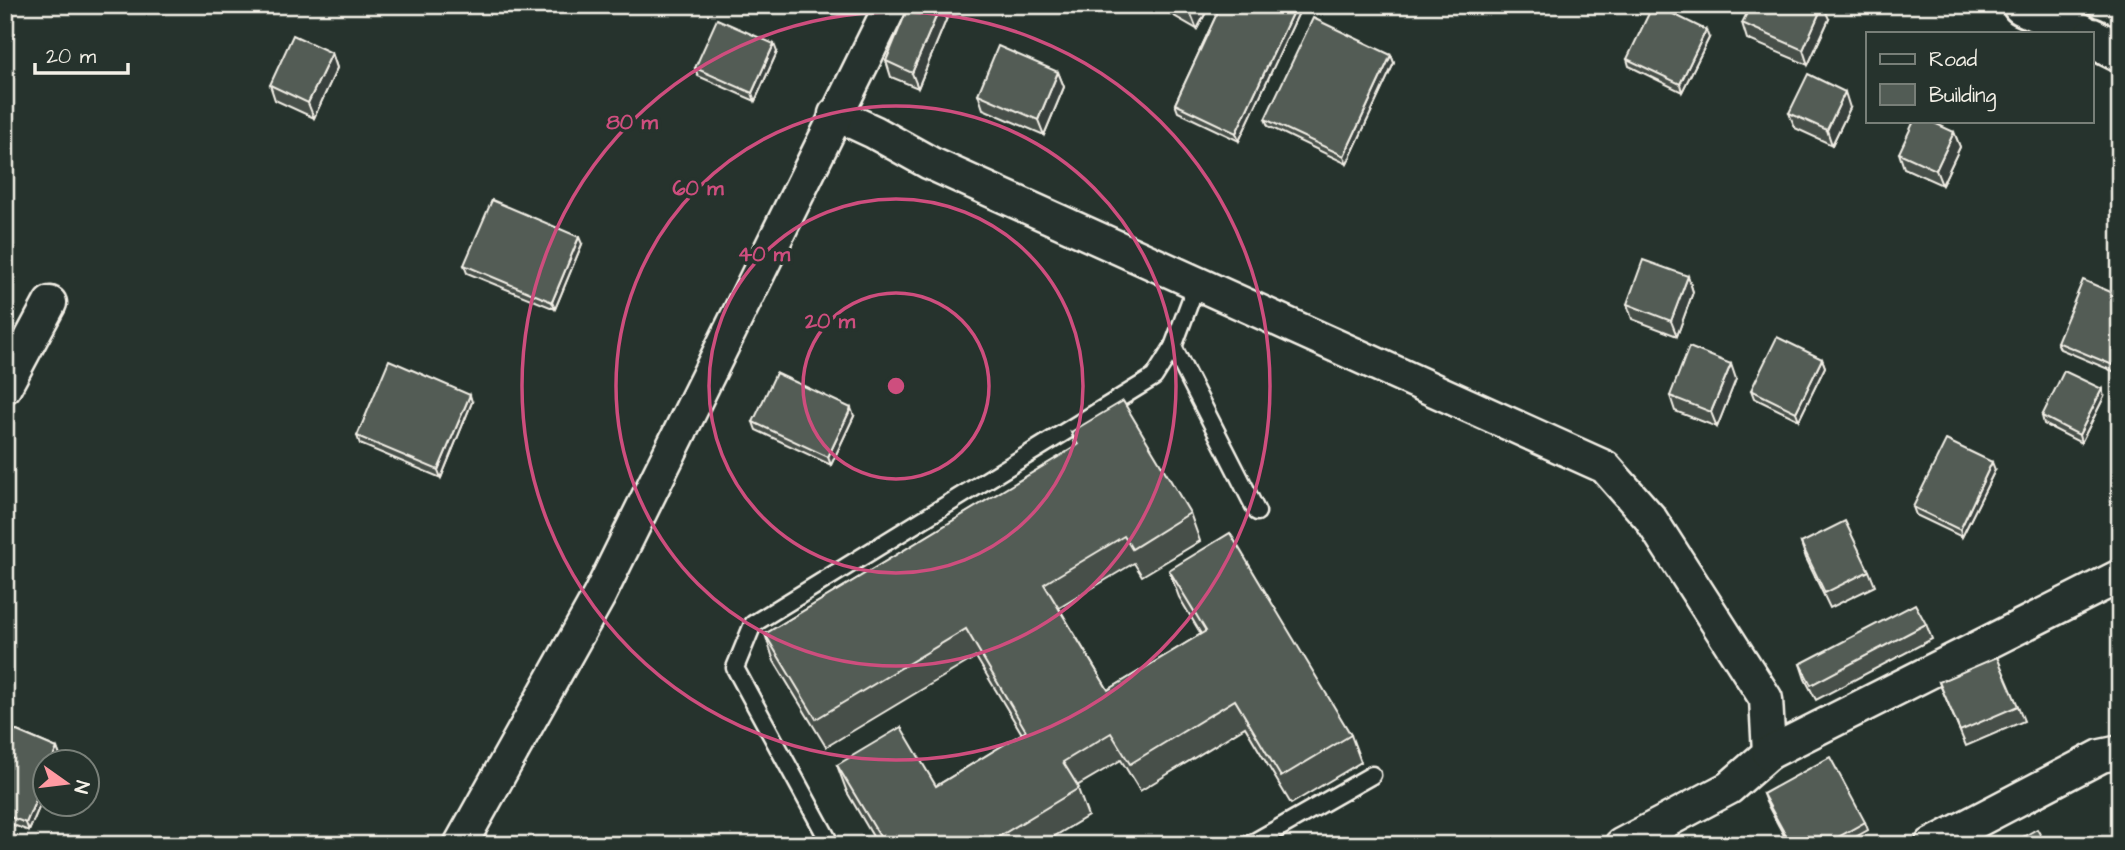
<svg xmlns="http://www.w3.org/2000/svg" width="2125" height="850" font-family="'Architects Daughter',sans-serif">
	<rect width="100%" height="100%" fill="#26332d"/>
	<filter id="ink" filterUnits="userSpaceOnUse"><feTurbulence type="fractalNoise" baseFrequency=".0143" numOctaves="2"/><feDisplacementMap in="SourceGraphic" scale="14" xChannelSelector="R" yChannelSelector="G"/><feConvolveMatrix kernelMatrix="1 2 1 2 8 2 1 2 1" color-interpolation-filters="sRGB"/></filter>
	<g filter="url(#ink)">
		<g fill="none" stroke-linecap="round" stroke-linejoin="round">
			<defs>
				<g id="lane">
					<polyline points="1173,347 1257,512"/>
					<polyline points="831,845 735,668 753,624 1154,377 1173,347 1197,283"/>
					<polyline points="1249,845 1372,775"/>
				</g>
				<g id="street">
					<polyline points="835,114 874,132 930,163 1605,467 1650,518 1766,699 1769,753 1729,788 1621,845"/>
					<polyline points="5,387 50,303"/>
					<polyline points="1769,753 2120,576"/>
					<polyline points="460,845 599,596 891,5"/>
					<polyline points="1931,845 2101,756 2120,752"/>
				</g>
				<g id="secondary">
					<polyline points="2022,5 2081,33"/>
					<polyline points="2092,38 2120,52"/>
				</g>
			</defs>
			<use href="#lane" stroke="#f4f1e8" stroke-width="21"/>
			<use href="#street" stroke="#f4f1e8" stroke-width="37"/>
			<use href="#secondary" stroke="#f4f1e8" stroke-width="44"/>
			<use href="#lane" stroke="#26332d" stroke-width="16"/>
			<use href="#street" stroke="#26332d" stroke-width="32"/>
			<use href="#secondary" stroke="#26332d" stroke-width="38"/>
		</g>
		<g fill="#474f49" stroke="#f4f1e8" stroke-width="2">
			<polygon points="909,5 947,5 949,13 918,88 891,77 886,61"/>
			<polygon points="1155,5 1210,5 1197,29"/>
			<polygon points="1221,5 1300,5 1301,8 1239,141 1178,112 1175,104"/>
			<polygon points="1829,19 1808,65 1747,39 1742,23"/>
			<polygon points="1709,38 1682,92 1629,66 1627,59"/>
			<polygon points="777,52 755,101 698,76 695,68"/>
			<polygon points="332,53 337,68 314,118 275,100 270,85"/>
			<polygon points="1391,55 1394,63 1347,164 1268,126 1265,119"/>
			<polygon points="1058,72 1064,87 1044,135 983,109 978,94"/>
			<polygon points="1850,108 1832,145 1795,128 1789,113"/>
			<polygon points="1954,132 1960,147 1942,185 1904,168 1899,153"/>
			<polygon points="582,244 555,309 467,273 464,265"/>
			<polygon points="1688,276 1693,292 1677,336 1632,319 1627,304"/>
			<polygon points="2120,296 2120,374 2060,349 2057,342"/>
			<polygon points="1822,359 1825,367 1799,420 1754,398 1751,390"/>
			<polygon points="1736,379 1717,427 1675,411 1670,396"/>
			<polygon points="2104,397 2081,443 2044,424 2042,416"/>
			<polygon points="472,402 441,478 360,444 357,436"/>
			<polygon points="854,416 831,465 756,430 753,422"/>
			<polygon points="1071,432 1190,513 1200,541 1142,576 1134,563 1059,608 1108,690 1201,634 1179,597 1169,570 1351,735 1361,762 1291,804 1245,727 1140,791 1121,760 1077,786 1088,816 1040,845 878,845 847,792 837,765 936,786 1022,734 976,657 826,747 774,661 765,634 1076,447"/>
			<polygon points="1995,470 1962,537 1916,515 1913,507"/>
			<polygon points="1801,543 1869,571 1875,586 1830,608 1806,558"/>
			<polygon points="1926,624 1932,639 1816,700 1805,679 1800,664"/>
			<polygon points="1939,682 2018,706 2024,721 1966,746"/>
			<polygon points="5,726 57,748 60,756 57,762 46,762 46,791 29,831 5,822"/>
			<polygon points="1763,794 1865,822 1868,830 1841,845 1789,845 1766,802"/>
		</g>
		<g fill="#39403c" stroke="#f4f1e8" stroke-width="2">
			<polygon points="941,5 947,5 949,13 918,88 912,73"/>
			<polygon points="1196,5 1210,5 1197,29 1191,14"/>
			<polygon points="1296,5 1300,5 1301,8 1239,141 1236,133"/>
			<polygon points="1823,5 1829,19 1808,65 1803,50"/>
			<polygon points="1706,30 1709,38 1682,92 1680,84"/>
			<polygon points="774,44 777,52 755,101 752,93"/>
			<polygon points="332,53 337,68 314,118 308,103"/>
			<polygon points="1391,55 1394,63 1347,164 1344,156"/>
			<polygon points="1058,72 1064,87 1044,135 1038,120"/>
			<polygon points="1845,92 1850,108 1832,145 1827,130"/>
			<polygon points="1954,132 1960,147 1942,185 1936,170"/>
			<polygon points="579,237 582,244 555,309 552,302"/>
			<polygon points="1688,276 1693,292 1677,336 1671,321"/>
			<polygon points="1822,359 1825,367 1799,420 1796,412"/>
			<polygon points="1731,364 1736,379 1717,427 1711,412"/>
			<polygon points="2102,389 2104,397 2081,443 2079,435"/>
			<polygon points="470,395 472,402 441,478 438,470"/>
			<polygon points="851,408 854,416 831,465 828,457"/>
			<polygon points="1992,462 1995,470 1962,537 1960,530"/>
			<polygon points="57,748 60,756 57,762 51,762"/>
			<polygon points="46,776 46,791 29,831 26,823"/>
		</g>
		<g fill="#525c55" stroke="#f4f1e8" stroke-width="2">
			<polygon points="909,5 941,5 912,73 886,61"/>
			<polygon points="1176,5 1196,5 1191,14"/>
			<polygon points="1221,5 1296,5 1236,133 1175,104"/>
			<polygon points="1653,5 1655,5 1706,30 1680,84 1627,59"/>
			<polygon points="1751,5 1823,5 1803,50 1742,23"/>
			<polygon points="1313,18 1391,55 1344,156 1265,119"/>
			<polygon points="717,19 774,44 752,93 695,68"/>
			<polygon points="293,35 332,53 308,103 270,85"/>
			<polygon points="998,46 1058,72 1038,120 978,94"/>
			<polygon points="1808,74 1845,92 1827,130 1789,113"/>
			<polygon points="1914,121 1930,121 1954,132 1936,170 1899,153"/>
			<polygon points="492,200 579,237 552,302 464,265"/>
			<polygon points="1643,260 1688,276 1671,321 1627,304"/>
			<polygon points="2083,280 2120,296 2120,368 2057,342"/>
			<polygon points="1777,337 1822,359 1796,412 1751,390"/>
			<polygon points="1689,347 1731,364 1711,412 1670,396"/>
			<polygon points="389,360 470,395 438,470 357,436"/>
			<polygon points="2064,371 2102,389 2079,435 2042,416"/>
			<polygon points="776,373 851,408 828,457 753,422"/>
			<polygon points="1123,401 1190,513 1132,549 1124,536 1044,584 1108,690 1206,631 1169,570 1230,533 1351,735 1281,777 1235,700 1130,764 1111,733 1063,762 1079,788 985,845 885,845 837,765 901,727 936,786 1026,731 966,629 816,719 765,634 1078,445 1071,432"/>
			<polygon points="1946,440 1992,462 1960,530 1913,507"/>
			<polygon points="1845,521 1869,571 1825,593 1801,543"/>
			<polygon points="1915,604 1926,624 1811,685 1800,664"/>
			<polygon points="1997,657 2018,706 1960,731 1939,682"/>
			<polygon points="5,726 57,748 51,762 46,762 46,776 26,823 5,815"/>
			<polygon points="1830,757 1865,822 1824,845 1791,845 1763,794"/>
			<polygon points="2037,829 2046,845 2009,845"/>
		</g>
	</g>
	<g fill="none" stroke="#ce4e7e" stroke-width="3.5">
		<circle cx="896" cy="386" r="93"/>
		<circle cx="896" cy="386" r="187"/>
		<circle cx="896" cy="386" r="280"/>
		<circle cx="896" cy="386" r="374"/>
	</g>
	<circle cx="896" cy="386" r="10" fill="#ce4e7e" stroke="#26332d" stroke-width="3.5"/>
	<g font-size="21" text-anchor="middle" font-weight="bold" fill="#ce4e7e" stroke="#26332d" stroke-width="7" stroke-linejoin="round" paint-order="stroke">
		<text x="632" y="129">80 m</text>
		<text x="698" y="195">60 m</text>
		<text x="764" y="261">40 m</text>
		<text x="830" y="328">20 m</text>
	</g>
	<rect width="2125" height="850" fill="none" stroke="#26332d" stroke-width="28"/>
	<rect x="14" y="14" width="2097" height="822" fill="none" stroke="#f4f1e8" stroke-width="2.5" filter="url(#ink)"/>
	<rect x="1866" y="32" width="228" height="91" fill="#26332d" stroke="#787f78" stroke-width="2"/>
	<rect x="1880" y="54" width="35" height="10" fill="#26332d" stroke="#787f78" stroke-width="2"/>
	<text x="1929" y="66" font-size="21" fill="#f4f1e8">Road</text>
	<rect x="1880" y="84" width="35" height="21" fill="#525c55" stroke="#787f78" stroke-width="2"/>
	<text x="1929" y="102" font-size="21" fill="#f4f1e8">Building</text>
	<g transform="translate(66 783) rotate(104)"><circle r="33" fill="#26332d" stroke="#787f78" stroke-width="2"/>
	<path d="M0-5L12 26L0 18L-12 26Z" fill="#ff9aa2"/>
	<text y="-10" font-size="19" font-weight="bold" text-anchor="middle" fill="#f4f1e8">N</text>
	</g>
	<path d="M35 63v10h93v-10" fill="none" stroke="#f4f1e8" stroke-width="3.5"/>
	<text x="46" y="63" font-size="21" fill="#f4f1e8" stroke="#26332d" stroke-width="5" paint-order="stroke">20 m</text>
</svg>
